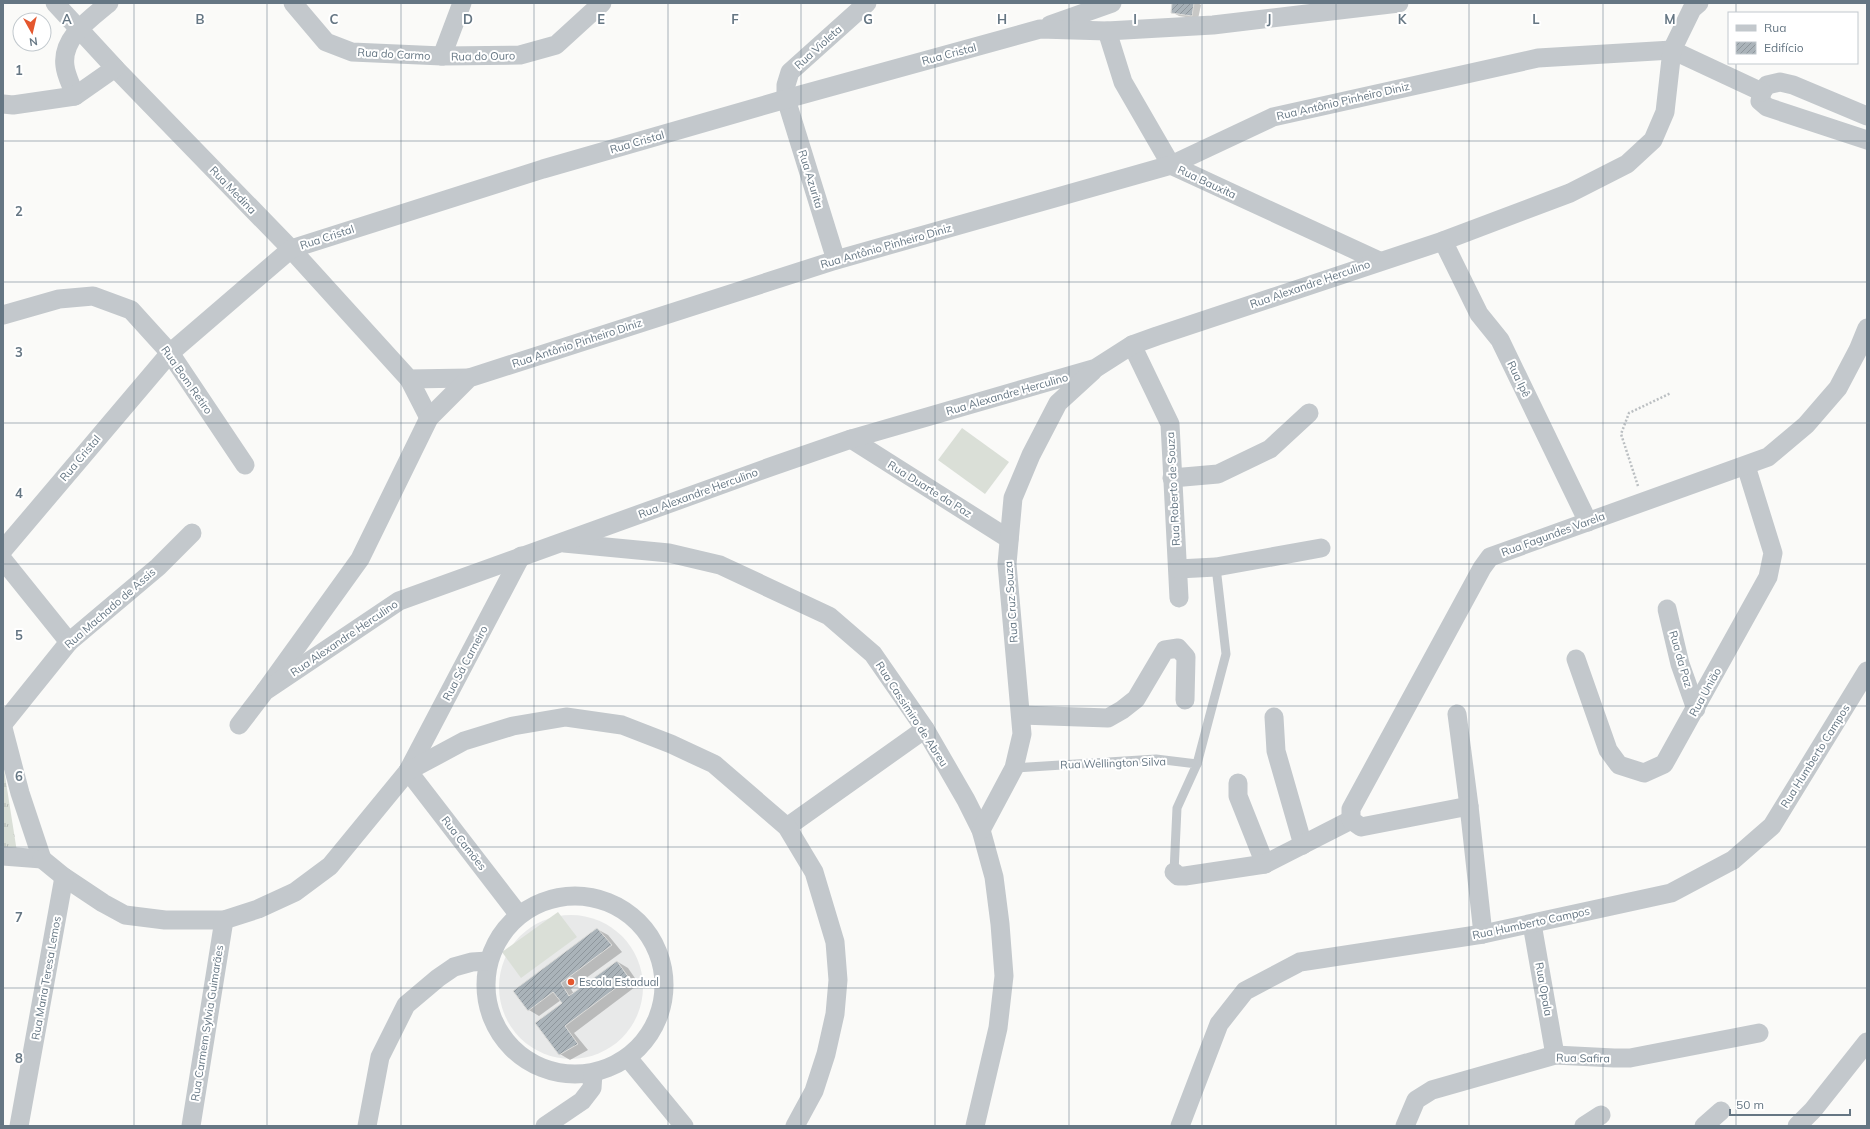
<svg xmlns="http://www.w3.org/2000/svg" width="1870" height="1129" font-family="Mulish,sans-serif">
	<defs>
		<pattern id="grass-tufts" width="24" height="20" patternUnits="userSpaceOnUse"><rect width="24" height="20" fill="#dadfd7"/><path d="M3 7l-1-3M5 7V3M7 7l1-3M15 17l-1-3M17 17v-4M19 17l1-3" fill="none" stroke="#b4b9b4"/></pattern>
		<pattern id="building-hatch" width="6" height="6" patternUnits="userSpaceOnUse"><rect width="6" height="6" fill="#aab3b9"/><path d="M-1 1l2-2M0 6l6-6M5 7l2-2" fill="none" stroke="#8e969c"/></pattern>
	</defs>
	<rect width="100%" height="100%" fill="#fafaf8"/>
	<circle fill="#e8e9e9" cx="571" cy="987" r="72"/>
	<polygon fill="url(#grass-tufts)" points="3,763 17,852 3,850"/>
	<g fill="#dadfd7">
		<polygon points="962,428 1009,462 985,494 938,460"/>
		<polygon points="558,912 577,937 521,978 502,952"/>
	</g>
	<g fill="#0003">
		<polygon points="1173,3 1198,3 1201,5 1198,19 1179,16 1172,12"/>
		<polygon points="597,929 608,935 622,952 571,989 574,994 618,962 628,968 639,984 574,1033 588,1050 570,1060 560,1054 563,1003 561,1000 539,1016 529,1010"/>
	</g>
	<g fill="url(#building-hatch)" stroke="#dcdcda">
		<polygon points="1172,3 1194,3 1192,16 1171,13"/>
		<polygon points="597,928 612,945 561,983 569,996 617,961 629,978 565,1026 578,1044 559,1055 535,1023 562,1003 553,992 528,1011 513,991"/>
	</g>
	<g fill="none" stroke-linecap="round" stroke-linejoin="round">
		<polyline stroke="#bbbfc2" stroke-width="2.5" stroke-dasharray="2 2" stroke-linecap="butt" points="1638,486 1621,434 1629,413 1671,393"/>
		<g stroke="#c3c8cc" stroke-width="9">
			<polyline points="1197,764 1226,654 1216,567"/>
			<polyline points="1014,768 1156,759 1197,764 1177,808 1174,872"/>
		</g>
		<g stroke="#c3c8cc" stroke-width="19">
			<polyline points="55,3 115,68 291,249 409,379 469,378"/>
			<polyline points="293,3 326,42 352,52 442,56 520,55 556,45 602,3"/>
			<polyline points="1050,25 1112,3"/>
			<polyline points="1107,31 1123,82 1171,165 1379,261"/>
			<polyline points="442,56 462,3"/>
			<path d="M75 96C72 86 66 76 65 66 61 38 90 19 109 3"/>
			<polyline points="3,104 13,105 75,96 115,68"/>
			<polyline points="1867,116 1793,85 1780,82 1767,85 1762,92 1760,101 1767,107 1867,140"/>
			<polyline points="1443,241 1479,314 1500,340 1588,522"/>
			<polyline points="836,260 786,99 786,85 790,72 867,3"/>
			<polyline points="3,315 59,299 93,296 131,310 170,353 245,465"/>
			<polyline points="1132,345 1170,424 1179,598"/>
			<polyline points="409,379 429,418"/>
			<polyline points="851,439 1009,539"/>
			<polyline points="1172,478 1218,474 1270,449 1309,413"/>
			<polyline points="564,543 669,553 720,565 829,616 873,654 925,729 966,800 981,830 994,877 1000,924 1004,976 998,1028 975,1126"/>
			<polyline points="3,550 170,353 291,249 543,169 786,99 1040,29 1107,31 1213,25 1399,3"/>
			<polyline points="3,560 69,642"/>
			<polyline points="1178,569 1216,567 1321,548"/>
			<polyline points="1667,609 1680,664 1696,709"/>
			<polyline points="1576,659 1608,750 1619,765 1644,773 1664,764 1768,577 1773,553 1746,466"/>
			<polyline points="265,691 360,559 429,418 469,378 836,260 1171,165 1273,117 1538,58 1672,50 1762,92"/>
			<polyline points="1457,714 1469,806"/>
			<polyline points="1021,715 1108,718 1122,710 1136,699 1165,650 1178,648 1186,657 1185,700"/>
			<polyline points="1274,717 1276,751 1303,845"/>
			<polyline points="3,724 69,642 158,567 192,533"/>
			<polyline points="239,725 265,691 399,601 773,466 851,439 1096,368 1132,345 1157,336 1443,241 1570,193 1627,164 1653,140 1665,112 1672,50 1692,9 1699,3"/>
			<polyline points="3,728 20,793 42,859"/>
			<polyline points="408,771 521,556"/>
			<polyline points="408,771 519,915"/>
			<polyline points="1238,783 1238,796 1265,864"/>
			<polyline points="787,827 925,729"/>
			<polyline points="981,830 1014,768 1022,734 1007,564 1013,498 1031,455 1058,403 1093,371"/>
			<polyline points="3,856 42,859"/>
			<polyline points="42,859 64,877 103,903 125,915 165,920 224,920 258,909 295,892 330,866 408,771 464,741 513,726 566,717 622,725 671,744 714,764 787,827 814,872 835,942 838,980 835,1014 826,1054 814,1091 795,1126"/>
			<polyline points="1174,872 1178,876 1185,876 1265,864 1351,820"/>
			<circle cx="575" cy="985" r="89"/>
			<polyline points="1532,924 1555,1055"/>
			<polyline points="1483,934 1469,806 1361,827 1351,820 1351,809 1482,568 1490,557 1768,457 1806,425 1838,388 1858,350 1867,328"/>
			<polyline points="628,1058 684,1126"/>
			<polyline points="19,1126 64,877"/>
			<polyline points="191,1126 224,920"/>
			<polyline points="367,1126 380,1057 406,1005 438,978 454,967 472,962 488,961"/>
			<polyline points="545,1126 582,1101 592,1088 593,1073"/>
			<polyline points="1180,1126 1219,1024 1245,991 1300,962 1483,934 1671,893 1733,860 1772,826 1867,671"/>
			<polyline points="1405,1126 1416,1100 1432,1090 1555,1055 1614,1058 1630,1058 1759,1033"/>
			<polyline points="1584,1126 1601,1115"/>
			<polyline points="1704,1126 1721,1111"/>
			<polyline points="1797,1126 1813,1110 1867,1042"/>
		</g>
	</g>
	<path fill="none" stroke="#657683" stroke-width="1" stroke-opacity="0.55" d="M134 3V1126M267 3V1126M401 3V1126M534 3V1126M668 3V1126M801 3V1126M935 3V1126M1069 3V1126M1202 3V1126M1336 3V1126M1469 3V1126M1603 3V1126M1736 3V13M1736 63V1126M3 141H1867M3 282H1867M3 423H1867M3 564H1867M3 706H1867M3 847H1867M3 988H1867"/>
	<circle fill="#e4572e" stroke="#fff" stroke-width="1.5" cx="571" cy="982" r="4"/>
	<g text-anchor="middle" stroke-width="4" stroke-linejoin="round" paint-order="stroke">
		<g font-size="11" fill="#657683" stroke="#fff">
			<text transform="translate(818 47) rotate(-42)" y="4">Rua Violeta</text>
			<text transform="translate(394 54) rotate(3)" y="4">Rua do Carmo</text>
			<text transform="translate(949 54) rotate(-15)" y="4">Rua Cristal</text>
			<text transform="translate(483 56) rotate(-1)" y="4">Rua do Ouro</text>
			<text transform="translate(1343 101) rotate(-13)" y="4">Rua Antônio Pinheiro Diniz</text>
			<text transform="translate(637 142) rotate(-16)" y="4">Rua Cristal</text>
			<text transform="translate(811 179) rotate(73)" y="4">Rua Azurita</text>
			<text transform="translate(1207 182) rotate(25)" y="4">Rua Bauxita</text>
			<text transform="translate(233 190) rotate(46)" y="4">Rua Medina</text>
			<text transform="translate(327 237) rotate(-18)" y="4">Rua Cristal</text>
			<text transform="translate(886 246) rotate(-16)" y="4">Rua Antônio Pinheiro Diniz</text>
			<text transform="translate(1310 284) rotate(-19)" y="4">Rua Alexandre Herculino</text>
			<text transform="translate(577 343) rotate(-18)" y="4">Rua Antônio Pinheiro Diniz</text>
			<text transform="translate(1519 379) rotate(64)" y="4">Rua Ipê</text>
			<text transform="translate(187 380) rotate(55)" y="4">Rua Bom Retiro</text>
			<text transform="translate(1007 394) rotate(-16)" y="4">Rua Alexandre Herculino</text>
			<text transform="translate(80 458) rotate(-50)" y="4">Rua Cristal</text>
			<text transform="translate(930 489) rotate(32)" y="4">Rua Duarte da Paz</text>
			<text transform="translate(1173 489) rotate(-93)" y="4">Rua Roberto de Souza</text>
			<text transform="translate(698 493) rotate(-20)" y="4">Rua Alexandre Herculino</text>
			<text transform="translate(1553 534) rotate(-20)" y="4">Rua Fagundes Varela</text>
			<text transform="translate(1011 602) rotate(-94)" y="4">Rua Cruz Souza</text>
			<text transform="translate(110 608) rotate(-41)" y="4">Rua Machado de Assis</text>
			<text transform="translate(344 638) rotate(-34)" y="4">Rua Alexandre Herculino</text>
			<text transform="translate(1681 659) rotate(74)" y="4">Rua da Paz</text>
			<text transform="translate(465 663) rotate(-62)" y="4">Rua Sá Carneiro</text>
			<text transform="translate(1705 692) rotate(-61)" y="4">Rua União</text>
			<text transform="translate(912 714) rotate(57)" y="4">Rua Cassimiro de Abreu</text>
			<text transform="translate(1815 756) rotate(-58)" y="4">Rua Humberto Campos</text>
			<text transform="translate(1113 763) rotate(-2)" y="4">Rua Wellington Silva</text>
			<text transform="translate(464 843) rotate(52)" y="4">Rua Camões</text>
			<text transform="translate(1531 923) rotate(-12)" y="4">Rua Humberto Campos</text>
			<text transform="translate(46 978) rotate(-80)" y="4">Rua Maria Teresa Lemos</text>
			<text transform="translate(1544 989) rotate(80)" y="4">Rua Opala</text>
			<text transform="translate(207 1023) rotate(-81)" y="4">Rua Carmem Sylvia Guimarães</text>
			<text transform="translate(1583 1058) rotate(1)" y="4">Rua Safira</text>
		</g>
		<g font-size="11" fill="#657683" stroke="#fff" text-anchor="start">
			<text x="579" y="986">Escola Estadual</text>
		</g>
	</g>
	<g font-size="13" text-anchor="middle" font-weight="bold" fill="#657683" stroke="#fff" stroke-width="4" stroke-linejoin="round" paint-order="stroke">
		<text x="67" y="24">A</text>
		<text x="200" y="24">B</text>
		<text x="334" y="24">C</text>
		<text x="468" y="24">D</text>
		<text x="601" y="24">E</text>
		<text x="735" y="24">F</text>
		<text x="868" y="24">G</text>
		<text x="1002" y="24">H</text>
		<text x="1135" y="24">I</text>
		<text x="1269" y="24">J</text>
		<text x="1402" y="24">K</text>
		<text x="1536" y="24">L</text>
		<text x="1670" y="24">M</text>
		<text x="19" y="75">1</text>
		<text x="19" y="216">2</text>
		<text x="19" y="357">3</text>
		<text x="19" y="498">4</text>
		<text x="19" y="640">5</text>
		<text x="19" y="781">6</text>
		<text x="19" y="922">7</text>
		<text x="19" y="1063">8</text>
	</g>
	<rect width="1870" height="1129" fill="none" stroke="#657683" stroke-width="8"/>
	<rect x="1728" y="12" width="130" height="52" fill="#ffffff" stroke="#c1c8cd"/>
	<rect x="1736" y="25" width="20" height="6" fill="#c3c8cc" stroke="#c1c8cd"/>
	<text x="1764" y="32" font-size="12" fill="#657683">Rua</text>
	<rect x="1736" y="42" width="20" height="12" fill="url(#building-hatch)" stroke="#c1c8cd"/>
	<text x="1764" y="52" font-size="12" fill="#657683">Edifício</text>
	<g transform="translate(32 32) rotate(172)"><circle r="19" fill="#ffffff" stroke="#c1c8cd"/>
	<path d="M0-3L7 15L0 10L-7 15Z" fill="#e4572e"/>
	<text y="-6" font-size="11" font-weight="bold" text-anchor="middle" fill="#657683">N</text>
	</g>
	<path d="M1730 1109v6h120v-6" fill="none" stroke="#657683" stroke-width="2"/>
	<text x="1736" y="1109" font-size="12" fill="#657683" stroke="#ffffff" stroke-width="3" paint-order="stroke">50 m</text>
</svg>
